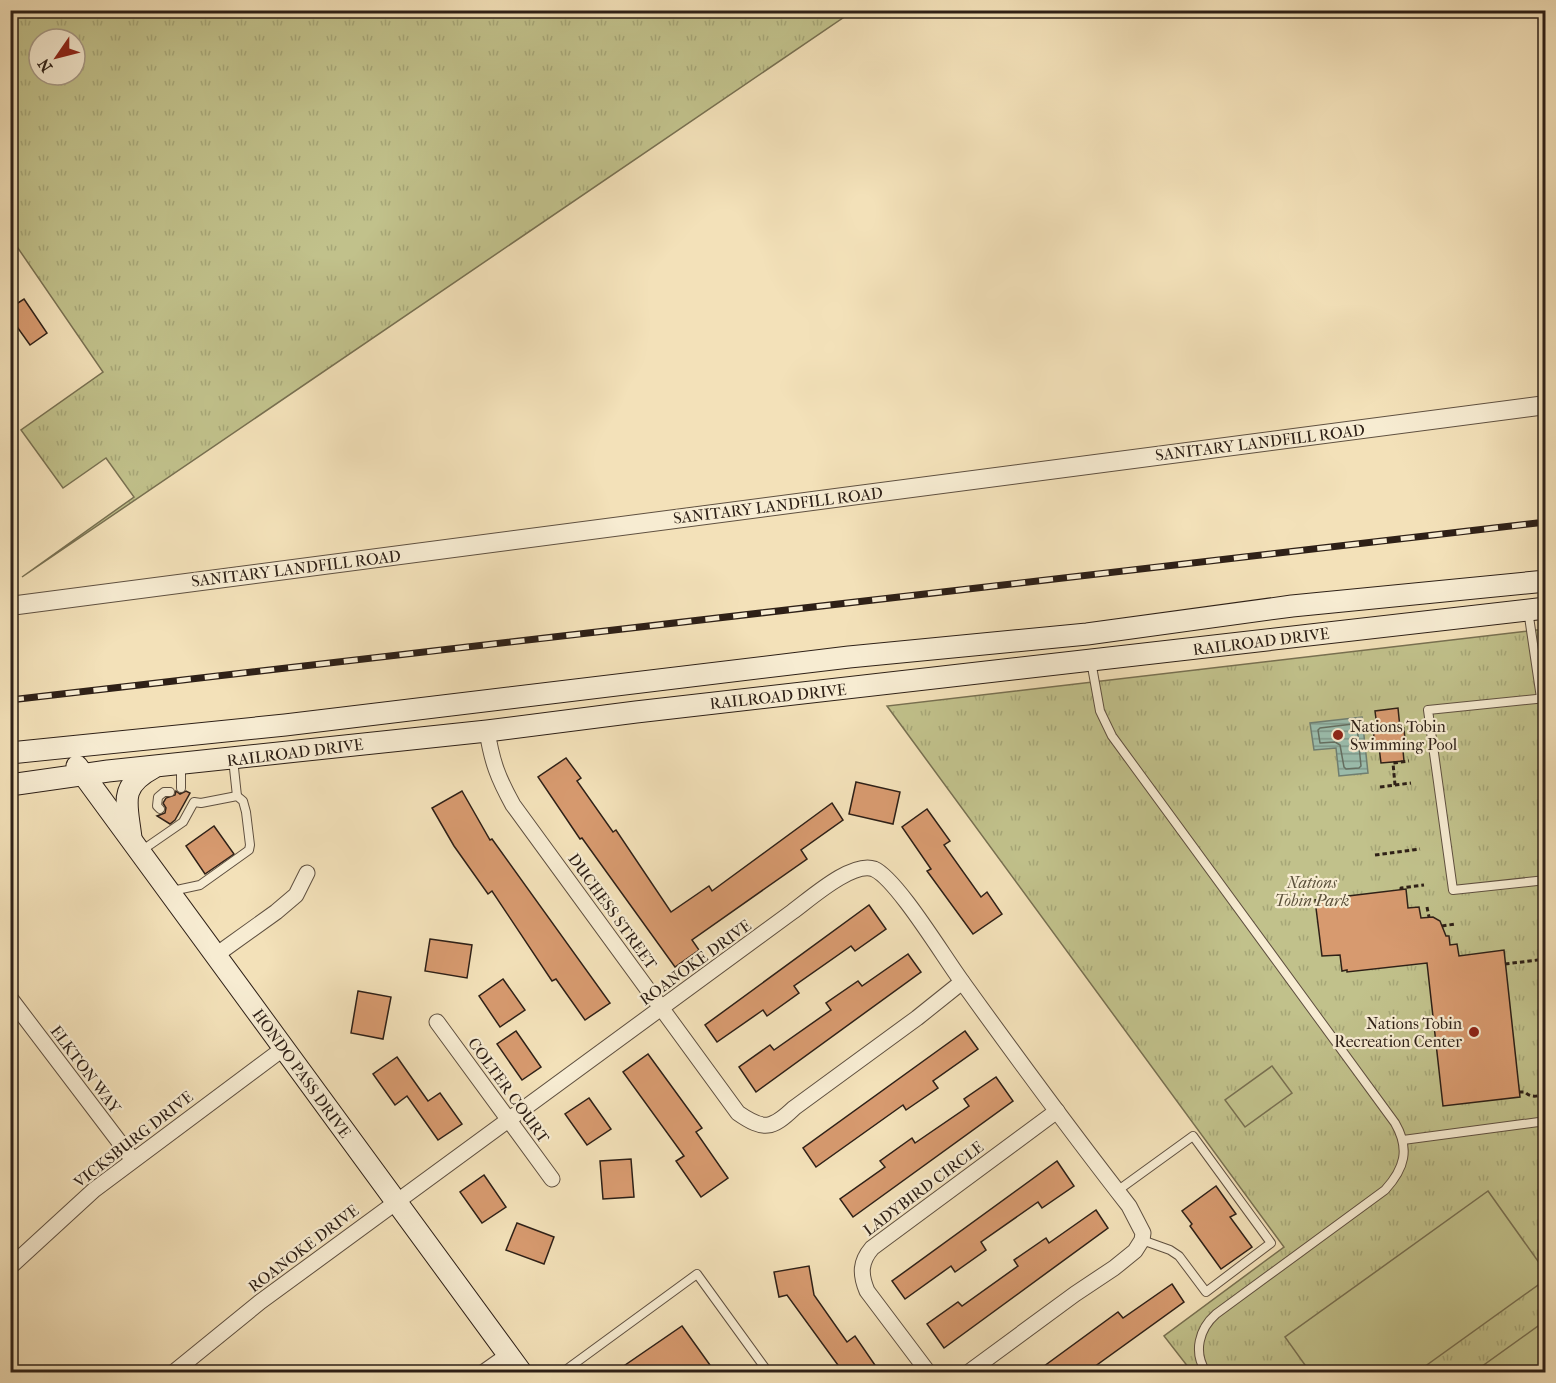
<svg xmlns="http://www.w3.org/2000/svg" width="1556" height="1383" font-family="'IM FELL French Canon',serif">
	<defs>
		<pattern id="grass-tufts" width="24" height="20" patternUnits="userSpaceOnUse" patternTransform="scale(1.5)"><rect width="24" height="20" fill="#c1c18b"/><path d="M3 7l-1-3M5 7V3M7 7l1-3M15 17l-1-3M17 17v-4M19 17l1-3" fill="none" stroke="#a6a677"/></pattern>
		<pattern id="water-rules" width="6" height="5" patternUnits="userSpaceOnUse" patternTransform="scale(1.5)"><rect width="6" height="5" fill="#9bbeae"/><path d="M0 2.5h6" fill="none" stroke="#7f9a8d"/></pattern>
	</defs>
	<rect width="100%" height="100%" fill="#f3e1b9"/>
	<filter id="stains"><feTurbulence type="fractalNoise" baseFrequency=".00333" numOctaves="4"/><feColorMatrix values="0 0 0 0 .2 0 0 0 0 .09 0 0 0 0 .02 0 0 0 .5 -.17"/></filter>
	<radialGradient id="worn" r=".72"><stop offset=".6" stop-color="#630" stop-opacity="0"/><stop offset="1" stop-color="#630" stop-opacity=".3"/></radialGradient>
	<g fill="url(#grass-tufts)" stroke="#787051" stroke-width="1.5" fill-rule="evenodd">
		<path d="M10 11 11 10 853 11 22 577 134 497 106 458 63 488 21 430 103 372 11 238ZM39 39H75V75H39Z"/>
		<polygon points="1545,629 1545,1372 1192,1372 1164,1336 1284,1247 887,706"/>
	</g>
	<g fill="#c1c18b" stroke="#787051" stroke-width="1.5">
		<polygon points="1272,1066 1292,1093 1245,1127 1225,1100"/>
		<polygon points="1488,1191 1545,1271 1545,1280 1417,1372 1310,1372 1285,1337"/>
		<polygon points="1545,1321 1545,1372 1474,1372"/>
	</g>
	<polygon fill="url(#water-rules)" stroke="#6f7f72" stroke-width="1.5" points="1362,717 1368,773 1339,776 1336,748 1314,750 1310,723"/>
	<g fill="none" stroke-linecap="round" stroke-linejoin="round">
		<polygon stroke="#646f62" stroke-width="1.5" points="1353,724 1357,726 1361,766 1359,768 1346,769 1344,767 1340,745 1335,742 1320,743 1318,730 1320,728"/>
	</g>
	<g fill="#d79a6f" stroke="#2e2017" stroke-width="1.5">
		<polygon points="24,299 47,333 30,345 10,317 10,308"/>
		<polygon points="1398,708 1400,728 1404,728 1405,740 1402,740 1404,761 1381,763 1379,747 1375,748 1373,728 1377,727 1375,711"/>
		<polygon points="566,758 581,778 577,781 613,832 616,830 671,912 709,886 712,891 832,803 843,820 801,850 807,859 692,940 699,950 675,967 582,838 580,839 538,777"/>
		<polygon points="856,782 900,792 893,824 849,814"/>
		<polygon points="176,791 180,794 186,791 190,793 175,820 170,824 157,816 165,813 166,808 163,803 166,798 175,795"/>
		<polygon points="462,791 490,840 492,839 610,1003 585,1020 556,979 552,981 492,891 488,894 454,846 432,808"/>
		<polygon points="927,809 950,841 944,845 981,897 987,892 1002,914 973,934 927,871 931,869 902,827"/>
		<polygon points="214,826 234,854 205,874 186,846"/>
		<polygon points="1406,889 1408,908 1419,907 1421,918 1433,917 1440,921 1446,936 1449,936 1450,945 1457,944 1459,956 1504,950 1520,1097 1443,1106 1427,963 1347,972 1347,970 1342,971 1340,955 1322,956 1315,900"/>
		<polygon points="869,905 886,929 855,951 851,946 794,986 799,993 767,1016 763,1010 717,1042 705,1025"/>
		<polygon points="430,939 472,945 467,978 425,971"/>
		<polygon points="908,954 921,972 756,1092 739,1067 770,1045 774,1050 831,1010 826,1003 858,981 862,986"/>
		<polygon points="503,979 525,1010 500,1027 479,996"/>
		<polygon points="358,991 391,997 383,1039 351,1033"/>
		<polygon points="516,1031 541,1067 522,1080 497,1044"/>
		<polygon points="965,1031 978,1049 933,1081 938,1088 906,1110 903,1105 816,1167 803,1148"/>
		<polygon points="648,1054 702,1128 696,1132 728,1178 701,1197 676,1161 684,1156 623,1072"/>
		<polygon points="397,1057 428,1101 440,1093 462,1124 438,1140 407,1096 395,1105 373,1074"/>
		<polygon points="996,1077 1013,1101 853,1217 840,1199 885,1167 880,1161 912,1138 915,1143 969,1106 964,1099"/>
		<polygon points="589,1098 611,1129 587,1145 565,1114"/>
		<polygon points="631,1159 634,1197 603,1199 600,1161"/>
		<polygon points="1057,1161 1074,1186 1042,1208 1038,1202 981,1242 986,1250 955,1272 951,1266 905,1299 892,1281"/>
		<polygon points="484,1175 506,1207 482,1223 460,1192"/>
		<polygon points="1216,1186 1236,1214 1230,1217 1252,1247 1221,1269 1190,1226 1192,1224 1182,1211"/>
		<polygon points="1096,1210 1108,1228 944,1348 927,1324 958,1302 962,1306 1018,1266 1014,1260 1046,1238 1049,1243"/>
		<polygon points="517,1223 554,1237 544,1264 506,1250"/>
		<polygon points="809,1266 814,1295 847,1342 855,1336 877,1368 870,1372 843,1372 787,1295 779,1297 774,1272"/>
		<polygon points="1172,1284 1184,1302 1087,1372 1036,1372 1118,1312 1123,1318"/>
		<polygon points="682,1326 715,1372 615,1372"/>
	</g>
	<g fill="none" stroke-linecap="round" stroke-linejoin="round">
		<defs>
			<g id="service">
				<polyline points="1528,610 1541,698"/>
				<path d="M1091 661 1100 711 1112 736 1395 1123C1410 1149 1405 1168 1385 1190L1216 1314C1199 1329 1193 1352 1206 1372"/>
				<polyline points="1546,698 1428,710 1453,890 1546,880"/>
				<polyline points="233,759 237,796"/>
				<polyline points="181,788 181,766"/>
				<polyline points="160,809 157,806 158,797 164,792 170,792"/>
				<polyline points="141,851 183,822 194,802 201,803 237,796 243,801 246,812 250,845 249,850 200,885 172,891"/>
				<polyline points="1403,1140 1546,1121"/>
				<polyline points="1117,1191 1193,1136 1271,1243 1206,1292 1179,1256 1170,1250 1142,1240"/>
				<polyline points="563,1372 697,1274 768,1372"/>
			</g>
			<g id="minor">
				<path d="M487 731C492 762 498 778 513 805L738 1113C764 1131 772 1129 794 1108L917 1018 962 982"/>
				<polyline points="216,955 276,912 296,895 307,873"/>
				<polyline points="10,998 133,1160"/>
				<polyline points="437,1022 552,1179"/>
				<polyline points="10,1267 94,1190 284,1048"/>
				<path d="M174 1372 260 1302 792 912C810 899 852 861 874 869 897 879 945 959 963 983 1017 1058 1072 1133 1129 1206L1143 1233 1142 1240 1135 1251 1114 1268 1075 1294 969 1372"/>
				<polyline points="484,1372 508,1355"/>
				<path d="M928 1372 867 1291C860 1274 860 1262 872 1248L1057 1111"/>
			</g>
			<polyline id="tertiary" points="10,606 1546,405"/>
			<g id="secondary">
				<polyline points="10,753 285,725 849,657 1087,634 1292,606 1546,581"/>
				<polyline points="77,766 521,1372"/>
				<polyline points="10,785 108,771 487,731 636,712 1546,608"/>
				<path d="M131 838C127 803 118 787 153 768"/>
			</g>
		</defs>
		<use href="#service" stroke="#5f5040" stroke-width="10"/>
		<use href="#minor" stroke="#5f5040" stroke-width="17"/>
		<use href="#tertiary" stroke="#5f5040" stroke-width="20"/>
		<use href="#secondary" stroke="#2e2017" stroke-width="23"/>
		<g stroke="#2e2017" stroke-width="3" stroke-dasharray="4.5 3" stroke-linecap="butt">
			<polyline points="1395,785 1393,763 1409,761"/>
			<polyline points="1380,787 1411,783"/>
			<polyline points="1375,855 1420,849"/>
			<polyline points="1401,890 1401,888 1424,885"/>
			<polyline points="1427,907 1429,917"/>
			<polyline points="1442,926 1455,924"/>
			<polyline points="1505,964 1546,959"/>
			<path d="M1519 1092H1525C1531 1098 1539 1097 1546 1092"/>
		</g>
		<use href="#service" stroke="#f7ecd2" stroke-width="8"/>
		<use href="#minor" stroke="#f7ecd2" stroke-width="15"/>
		<use href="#tertiary" stroke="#f7ecd2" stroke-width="18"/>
		<use href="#secondary" stroke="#f7ecd2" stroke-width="21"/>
		<defs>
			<polyline id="rail" points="10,700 1546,522"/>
		</defs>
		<use href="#rail" stroke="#2e2017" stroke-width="7"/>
		<use href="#rail" stroke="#f7ecd2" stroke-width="4.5" stroke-dasharray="14" stroke-linecap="butt"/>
	</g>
	<g fill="#8f2418" stroke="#f7ecd2" stroke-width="2">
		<circle cx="1338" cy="735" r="6"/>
		<circle cx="1474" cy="1032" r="6"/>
	</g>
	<g text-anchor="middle" stroke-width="4.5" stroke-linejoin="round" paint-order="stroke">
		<g font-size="16" fill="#2e2017" stroke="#f7ecd2">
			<text transform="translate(1260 442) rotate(-7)" y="6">SANITARY LANDFILL ROAD</text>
			<text transform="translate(778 505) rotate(-7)" y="6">SANITARY LANDFILL ROAD</text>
			<text transform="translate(296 568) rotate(-7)" y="6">SANITARY LANDFILL ROAD</text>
			<text transform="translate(1261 641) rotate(-7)" y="6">RAILROAD DRIVE</text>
			<text transform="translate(778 696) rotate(-6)" y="6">RAILROAD DRIVE</text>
			<text transform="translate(295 752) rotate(-7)" y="6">RAILROAD DRIVE</text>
			<text transform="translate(613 911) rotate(54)" y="6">DUCHESS STREET</text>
			<text transform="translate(695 962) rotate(-36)" y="6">ROANOKE DRIVE</text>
			<text transform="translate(86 1069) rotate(53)" y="6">ELKTON WAY</text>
			<text transform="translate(302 1073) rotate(54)" y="6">HONDO PASS DRIVE</text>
			<text transform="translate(509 1090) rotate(54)" y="6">COLTER COURT</text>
			<text transform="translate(133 1139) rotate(-38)" y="6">VICKSBURG DRIVE</text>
			<text transform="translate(923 1188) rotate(-37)" y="6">LADYBIRD CIRCLE</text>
			<text transform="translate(303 1248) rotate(-37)" y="6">ROANOKE DRIVE</text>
		</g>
		<g font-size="16" fill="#2e2017" stroke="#f7ecd2" text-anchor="start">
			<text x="1350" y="732">Nations Tobin<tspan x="1350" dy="18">Swimming Pool</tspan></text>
			<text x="1462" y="1029" text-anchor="end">Nations Tobin<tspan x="1462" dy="18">Recreation Center</tspan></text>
		</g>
		<g font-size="16" font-style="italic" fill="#5a503a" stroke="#f7ecd2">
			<text x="1312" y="888">Nations<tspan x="1312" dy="18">Tobin Park</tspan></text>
		</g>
	</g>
	<rect width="1556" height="1383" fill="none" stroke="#f3e1b9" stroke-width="36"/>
	<rect x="12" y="12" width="1532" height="1359" fill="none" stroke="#2e2017" stroke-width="3"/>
	<rect x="18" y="18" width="1520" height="1347" fill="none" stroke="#2e2017" stroke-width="1.5"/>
	<g transform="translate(57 57) rotate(235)"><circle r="28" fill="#f7ecd2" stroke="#a79a87" stroke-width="1.5"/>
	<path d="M0-4.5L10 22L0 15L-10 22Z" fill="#8f2418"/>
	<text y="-9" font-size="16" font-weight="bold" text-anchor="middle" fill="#2e2017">N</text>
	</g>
	<rect width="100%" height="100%" filter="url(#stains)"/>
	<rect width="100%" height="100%" fill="url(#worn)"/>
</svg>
